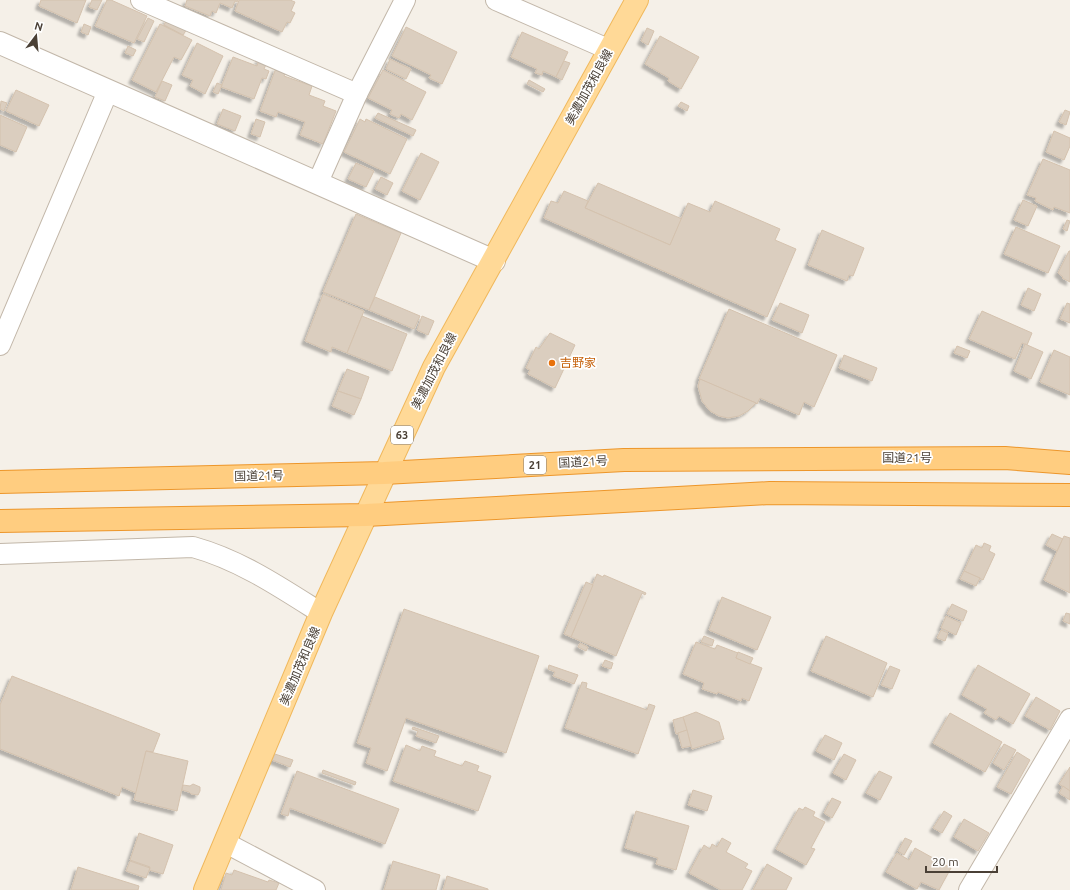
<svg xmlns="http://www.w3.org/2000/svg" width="1070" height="890" font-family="Ubuntu,'Noto Sans JP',sans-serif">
	<defs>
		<filter id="shadow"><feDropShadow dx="-3.5" dy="3.5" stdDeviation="1" flood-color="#0004"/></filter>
	</defs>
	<rect width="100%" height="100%" fill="#f5f0e8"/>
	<g fill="#dbcebf" stroke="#d4c2ae" filter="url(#shadow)">
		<polygon points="41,0 86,0 77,23 39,6"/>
		<polygon points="92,0 102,0 97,10 89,7"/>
		<polygon points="107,0 111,0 147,16 134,43 95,26"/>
		<polygon points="187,0 238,0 237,2 235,1 232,8 220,3 216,13 212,11 210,16 185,6"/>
		<polygon points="239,0 290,0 295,2 291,11 295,13 290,23 287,22 282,32 235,11"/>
		<polygon points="148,18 154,21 144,42 137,39"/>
		<polygon points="167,19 187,29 183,35 164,25"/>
		<polygon points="84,24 91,27 88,35 81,32"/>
		<polygon points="160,24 192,40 181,60 174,57 156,92 132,80"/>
		<polygon points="406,27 457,52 442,84 429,78 431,75 392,56"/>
		<polygon points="647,28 654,31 648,45 641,41"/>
		<polygon points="522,32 568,52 556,77 543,71 542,75 535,73 537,69 511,57"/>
		<polygon points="660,36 699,57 681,89 668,81 669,78 645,64"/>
		<polygon points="197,43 223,56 205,94 190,86 193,80 182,75"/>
		<polygon points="128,46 136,50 133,56 125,53"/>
		<polygon points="233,57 257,66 259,59 267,62 264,69 269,71 266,79 262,78 254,99 221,87"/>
		<polygon points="390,59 411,69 406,79 386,69"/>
		<polygon points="564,61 570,63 562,80 556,77"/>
		<polygon points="276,68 286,72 284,76 312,86 309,95 325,101 323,106 336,111 323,144 300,135 305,122 278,112 276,117 260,111"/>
		<polygon points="383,70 426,92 412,120 401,114 399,118 390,114 392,110 368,98"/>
		<polygon points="529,80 545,89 543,92 527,84"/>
		<polygon points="162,81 172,85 165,101 155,97"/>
		<polygon points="217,83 222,85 218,94 213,92"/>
		<polygon points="16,90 49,105 39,126 6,111"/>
		<polygon points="1,101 7,103 4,111 0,109"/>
		<polygon points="681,102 689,106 687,111 678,106"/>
		<polygon points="223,109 241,116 235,131 217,124"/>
		<polygon points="1065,110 1070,112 1066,125 1059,122"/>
		<polygon points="378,113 416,130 413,136 375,118"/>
		<polygon points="0,115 27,127 16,152 0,145"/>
		<polygon points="256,119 265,122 260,137 251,134"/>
		<polygon points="360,119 365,122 366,119 407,139 390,174 344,152"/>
		<polygon points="1054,131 1070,138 1070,146 1064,160 1046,152"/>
		<polygon points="421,153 439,162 420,200 402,191"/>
		<polygon points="1043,159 1070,170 1070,213 1054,207 1053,210 1035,201 1036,198 1027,195"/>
		<polygon points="356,163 374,171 366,187 348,179"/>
		<polygon points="381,177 393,183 387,195 375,189"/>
		<polygon points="598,183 682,219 670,245 585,208"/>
		<polygon points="564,191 588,201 585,208 670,245 688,203 710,212 715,201 780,229 775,240 796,249 767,317 544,218 551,201 558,203"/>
		<polygon points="1023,200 1037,206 1028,226 1014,220"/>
		<polygon points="356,214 401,233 369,310 323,292"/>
		<polygon points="1067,220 1070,221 1067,231 1063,229"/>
		<polygon points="1016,227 1060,246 1048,273 1004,254"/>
		<polygon points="822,230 864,248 853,276 849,275 847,281 808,265"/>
		<polygon points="1069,251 1070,251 1070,282 1062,278 1063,277 1058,273"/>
		<polygon points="1028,288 1041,294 1034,311 1021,305"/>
		<polygon points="323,294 364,311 347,353 332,347 331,352 305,341"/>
		<polygon points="375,297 420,316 414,329 369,310"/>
		<polygon points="780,303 809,315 802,333 772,320"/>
		<polygon points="1067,303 1070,304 1070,323 1060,319"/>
		<polygon points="729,309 837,355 814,407 804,402 799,415 760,398 757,404 756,403 699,379"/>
		<polygon points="982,311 1032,333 1027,345 1022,343 1015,359 969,339"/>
		<polygon points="362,316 407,334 392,371 347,353"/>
		<polygon points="422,316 434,321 428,335 417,330"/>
		<polygon points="550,333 575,345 555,388 528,374 530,370 526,368 536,347 539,349"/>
		<polygon points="1025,344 1043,352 1031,379 1014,371"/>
		<polygon points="957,346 970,351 967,358 954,353"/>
		<polygon points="1054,350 1070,357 1070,395 1040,382"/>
		<polygon points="844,355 877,368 872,381 839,368"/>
		<polygon points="347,369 369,377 361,399 338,391"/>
		<polygon points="700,379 756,403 748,411 739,416 728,418 719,416 710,411 702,401 698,386"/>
		<polygon points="338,391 361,399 354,415 332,406"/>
		<polygon points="1052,534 1063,539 1057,551 1046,545"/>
		<polygon points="1064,536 1070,538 1070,593 1044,580"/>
		<polygon points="984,543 991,546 989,551 995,554 983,580 964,571 976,545 982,548"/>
		<polygon points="964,571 980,578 976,586 960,579"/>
		<polygon points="597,574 603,577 604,575 646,593 645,595 642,593 616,656 571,637"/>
		<polygon points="586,582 593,585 571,637 564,634"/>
		<polygon points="722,597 771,617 757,650 709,630"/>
		<polygon points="952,604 967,611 963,621 947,614"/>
		<polygon points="404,609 539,656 506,753 406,718 387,771 366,763 371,748 357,743"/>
		<polygon points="1066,613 1070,614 1070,624 1063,621"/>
		<polygon points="946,616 961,623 956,635 941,628"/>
		<polygon points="941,630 948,633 945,641 937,638"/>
		<polygon points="704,636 714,640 712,646 701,642"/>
		<polygon points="826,636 887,663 873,697 811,671"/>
		<polygon points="696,642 715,649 717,645 738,653 736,658 762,668 749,701 742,698 741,701 718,692 717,694 702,689 704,683 683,674"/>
		<polygon points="580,643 588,647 586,651 578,647"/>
		<polygon points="738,652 753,658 750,664 736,658"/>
		<polygon points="605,660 613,663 611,669 602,666"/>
		<polygon points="549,665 578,675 574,684 553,676 555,672 548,669"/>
		<polygon points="978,665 1030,694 1013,724 999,716 996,720 984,713 987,709 962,695"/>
		<polygon points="890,666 900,670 892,689 881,685"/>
		<polygon points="12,676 160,734 153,752 146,751 136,793 122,787 119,796 0,749 0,705"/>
		<polygon points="582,682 587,683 586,688 647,710 649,704 655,706 638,754 565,728"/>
		<polygon points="1036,697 1060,711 1050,730 1025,716"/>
		<polygon points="696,712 719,722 724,739 692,749 683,717"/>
		<polygon points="950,713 1002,742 985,772 933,743"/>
		<polygon points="683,717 687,730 676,734 673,720"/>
		<polygon points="413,727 439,736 436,743 416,736 418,731 412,729"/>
		<polygon points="687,730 691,746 682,748 678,733"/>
		<polygon points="825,735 842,743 834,760 816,751"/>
		<polygon points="1004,744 1016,750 1004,770 993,763"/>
		<polygon points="406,745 420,751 422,746 436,751 434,756 462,766 465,761 479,766 477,771 491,776 478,811 393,781"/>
		<polygon points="146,751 188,761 177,811 134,800"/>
		<polygon points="1017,752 1030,760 1011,794 997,787"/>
		<polygon points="275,754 293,760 290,767 272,760"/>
		<polygon points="844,754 856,760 846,780 833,773"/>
		<polygon points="1070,767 1070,791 1059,784"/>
		<polygon points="323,770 356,782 355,785 322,773"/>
		<polygon points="297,771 399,809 385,844 290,808 288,816 281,814"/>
		<polygon points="879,771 892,777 880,800 866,793"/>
		<polygon points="193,784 200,787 200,791 198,795 191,794 189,792 182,790 183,785 190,786"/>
		<polygon points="1063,786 1070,791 1070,800 1059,793"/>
		<polygon points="693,790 712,796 707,811 688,805"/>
		<polygon points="832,798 841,802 832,818 824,813"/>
		<polygon points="805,807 815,812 813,816 825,822 811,848 815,849 806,865 776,849 799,808 803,810"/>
		<polygon points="636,811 689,826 676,870 656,864 658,858 625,848"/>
		<polygon points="944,811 952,816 942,833 933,828"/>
		<polygon points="964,819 989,833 978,851 954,837"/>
		<polygon points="139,833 173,845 163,874 149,870 150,867 130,860"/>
		<polygon points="722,838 731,843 726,852 748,864 745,868 752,871 742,890 721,890 689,873 704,845 710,849 712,844 717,847"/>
		<polygon points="905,838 912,841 904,855 898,851"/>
		<polygon points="915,848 951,868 939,890 921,882 917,889 886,872 897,853 909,860"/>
		<polygon points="130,861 150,868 146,878 126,871"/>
		<polygon points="393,861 440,875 436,890 384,890"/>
		<polygon points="767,864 792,878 786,890 753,890"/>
		<polygon points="78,867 139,886 138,890 71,890"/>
		<polygon points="234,870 268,882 269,880 279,883 276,890 221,890 226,873 232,875"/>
		<polygon points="447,876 488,889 488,890 443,890"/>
	</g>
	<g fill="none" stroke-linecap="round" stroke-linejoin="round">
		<defs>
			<g id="minor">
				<polyline points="141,0 357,94"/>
				<polyline points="496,0 610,50"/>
				<polyline points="318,182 357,94 405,0"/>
				<polyline points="0,345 108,91"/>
				<path d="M0 554 193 547C240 560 280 587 321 613"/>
				<polyline points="226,843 315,890"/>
				<polyline points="969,890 1070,719"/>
			</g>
			<polyline id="tertiary" points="0,43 494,261"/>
			<polyline id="primary" points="205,890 321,613 434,367 637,0"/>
			<g id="trunk">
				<polyline points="0,482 384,473 624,460 1005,458 1070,463"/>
				<polyline points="0,521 366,515 770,493 1070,495"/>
			</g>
		</defs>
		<use href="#minor" stroke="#c2b7a9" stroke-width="22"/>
		<use href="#tertiary" stroke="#c2b7a9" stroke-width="24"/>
		<use href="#primary" stroke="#f0b85c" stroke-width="24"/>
		<use href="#trunk" stroke="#ed962a" stroke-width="24"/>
		<use href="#minor" stroke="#fff" stroke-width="20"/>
		<use href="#tertiary" stroke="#fff" stroke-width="22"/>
		<use href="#primary" stroke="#ffd997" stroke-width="22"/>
		<use href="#trunk" stroke="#ffcd80" stroke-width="22"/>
	</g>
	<circle fill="#e8710a" stroke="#fff" stroke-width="1.5" cx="552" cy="363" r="4"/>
	<g text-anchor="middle" stroke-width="3.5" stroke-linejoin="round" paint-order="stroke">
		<g fill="#fff" stroke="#807972" stroke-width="1">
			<rect x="391" y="426" width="22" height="18" rx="3"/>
			<rect x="524" y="456" width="22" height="18" rx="3"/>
		</g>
		<g font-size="11" font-weight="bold" fill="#4a4036">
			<text x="402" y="439">63</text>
			<text x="535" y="469">21</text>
		</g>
		<g font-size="12" fill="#4a4036" stroke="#fff">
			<text transform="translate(589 87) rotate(-61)" y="4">美濃加茂和良線</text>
			<text transform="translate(434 371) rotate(-63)" y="4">美濃加茂和良線</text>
			<text x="907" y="462">国道21号</text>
			<text transform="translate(583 462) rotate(-3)" y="4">国道21号</text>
			<text transform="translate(259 476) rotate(-1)" y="4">国道21号</text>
			<text transform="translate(300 666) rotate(-67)" y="4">美濃加茂和良線</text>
		</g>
		<g font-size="12" fill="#c56008" stroke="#fff" text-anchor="start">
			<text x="560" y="367">吉野家</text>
		</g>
	</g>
	<g transform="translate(36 36) rotate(16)" stroke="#ffffff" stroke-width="3" paint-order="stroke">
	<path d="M0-3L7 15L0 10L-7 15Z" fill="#4a4036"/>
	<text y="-6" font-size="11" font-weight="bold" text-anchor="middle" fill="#4a4036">N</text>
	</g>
	<path d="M926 866v6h71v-6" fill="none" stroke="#4a4036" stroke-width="2"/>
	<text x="932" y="866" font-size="12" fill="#4a4036" stroke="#ffffff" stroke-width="3" paint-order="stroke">20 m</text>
</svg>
